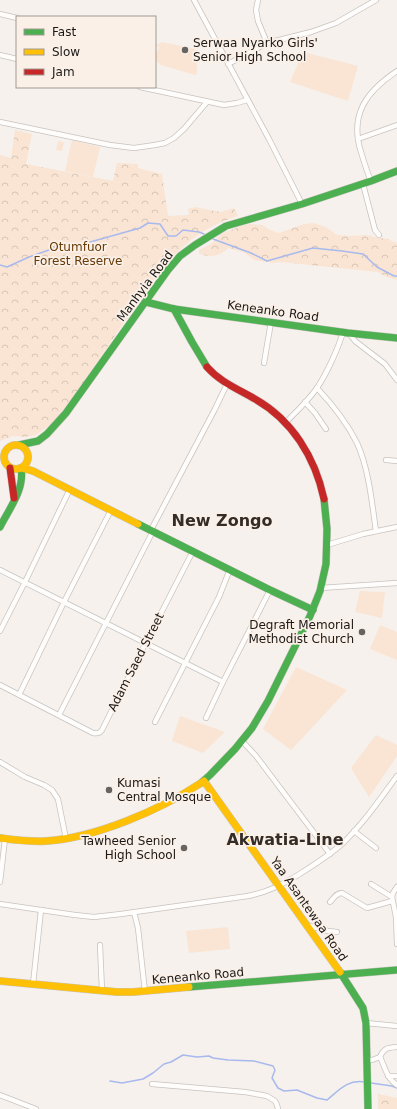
<svg xmlns="http://www.w3.org/2000/svg" width="397" height="1109" font-family="'DejaVu Sans',sans-serif">
	<defs>
		<pattern id="forest-crowns" width="20" height="18" patternUnits="userSpaceOnUse"><rect width="20" height="18" fill="#fae5d4"/><path d="M2 6a3 3 0 1 1 6 0M12 15a3 3 0 1 1 6 0" fill="none" stroke="#d6c4b5"/></pattern>
	</defs>
	<rect width="100%" height="100%" fill="#f6f1ec"/>
	<g fill="#fae5d4">
		<polygon points="162,42 195,49 197,52 197,74 195,75 161,65 155,60 155,51 158,51 159,47 155,46"/>
		<polygon points="303,52 358,66 348,101 290,82"/>
		<polygon points="72,140 100,147 93,177 65,171"/>
		<polygon points="58,141 64,142 62,151 56,150"/>
		<polygon points="360,591 385,592 382,618 355,612"/>
		<polygon points="380,625 397,632 397,660 370,649"/>
		<polygon points="296,667 347,690 291,750 263,729"/>
		<polygon points="180,716 225,732 203,753 172,741"/>
		<polygon points="376,735 397,745 397,756 369,797 351,768"/>
		<polygon points="228,927 230,949 189,953 186,931"/>
	</g>
	<g fill="url(#forest-crowns)">
		<path d="M15 130 32 134 26 164 113 181 117 163 138 164V168L162 174 168 216 189 215 188 209 195 207 220 212 234 208 238 216C230 219 222 221 215 225 194 235 177 252 161 268L70 402 50 425 36 435 25 437 13 436 0 441V155L11 158Z"/>
		<path d="M313 223 326 227 337 235 351 236 365 235 387 239 397 243V280L384 276 378 272 280 262 273 263 254 260 245 253 229 248C219 256 212 258 199 254V250L211 244 221 234 241 226 250 224 262 225 270 230 279 233 304 224Z"/>
		<polygon points="378,1094 397,1098 397,1109 378,1109"/>
	</g>
	<g fill="none" stroke-linecap="round" stroke-linejoin="round">
		<g stroke="#a8b9ee" stroke-width="1.5">
			<polyline points="213,239 251,253 267,261 313,248 342,251 363,254 377,267 394,276 397,276"/>
			<polyline points="0,265 7,267 29,257 66,244 83,244 140,228 148,223 160,224 168,236 176,236 183,230 199,232 204,234"/>
			<path d="M110 1081 122 1083 143 1079 153 1073 164 1064 171 1062 183 1055 197 1057 209 1056 213 1058 228 1060 254 1061 273 1066 275 1070 272 1078 278 1088 284 1091 297 1090 317 1098 327 1100C339 1090 348 1079 365 1082"/>
			<polyline points="371,1083 392,1086 397,1088"/>
		</g>
		<defs>
			<g id="street">
				<polyline points="194,0 269,139 302,204"/>
				<polyline points="258,0 256,10 258,21 267,43"/>
				<polyline points="0,14 17,18"/>
				<polyline points="0,55 17,59"/>
				<polyline points="228,64 267,43 311,32 336,23 376,0"/>
				<polyline points="140,87 224,105 237,103 247,100"/>
				<polyline points="0,122 110,145 134,148 155,145 165,143 174,138 184,129 207,102"/>
				<polyline points="358,139 397,125"/>
				<path d="M371 181C367 172 364 162 361 152 349 114 367 91 397 71"/>
				<polyline points="363,184 375,230 379,235"/>
				<polyline points="349,333 355,341 385,364 397,380"/>
				<polyline points="264,363 271,322"/>
				<path d="M317 388C332 404 347 423 357 443 369 469 372 504 376 531"/>
				<polyline points="305,402 315,413 326,429"/>
				<path d="M285 423C296 412 308 401 317 388 327 373 338 349 343 332"/>
				<polyline points="386,460 397,461"/>
				<polyline points="151,530 215,409 227,384"/>
				<polyline points="327,545 363,534 397,527"/>
				<polyline points="0,570 223,682"/>
				<polyline points="320,588 397,583"/>
				<polyline points="0,631 25,582 70,489"/>
				<path d="M0 685 93 733C98 734 100 733 102 730L141 652 193 551"/>
				<polyline points="19,695 64,602 111,510"/>
				<polyline points="59,715 153,531"/>
				<polyline points="206,718 223,682 270,590"/>
				<polyline points="155,722 219,597 230,569"/>
				<polyline points="242,741 256,756 330,854"/>
				<polyline points="0,762 25,777 44,785 52,790 58,799 66,839"/>
				<polyline points="354,831 376,848"/>
				<polyline points="0,882 5,839"/>
				<polyline points="371,884 392,897"/>
				<polyline points="397,887 393,893 392,897 396,917 397,944"/>
				<path d="M330 902C334 898 336 893 342 893L367 908 392 901"/>
				<path d="M0 904 75 915 94 917 121 914 248 896C268 892 281 885 298 875 314 865 330 855 343 843 364 823 380 799 397 776"/>
				<polyline points="134,912 138,928 145,992"/>
				<polyline points="306,925 328,931 337,932"/>
				<polyline points="100,945 102,991"/>
				<polyline points="33,984 41,910"/>
				<polyline points="366,1023 397,1026"/>
				<path d="M380 1057C385 1067 387 1079 397 1085"/>
				<path d="M368 1060H372L380 1057C384 1048 387 1048 397 1047"/>
				<polyline points="388,1076 397,1076"/>
				<polyline points="152,1084 245,1092 267,1096 275,1101 277,1105 278,1109"/>
				<polyline points="0,1095 36,1109"/>
			</g>
			<g id="fast">
				<polyline points="146,302 174,309 348,333 397,338"/>
				<polyline points="174,309 192,342 207,367"/>
				<polyline points="19,445 38,441 47,434 66,413 168,270 180,256 195,245 226,226 302,204 371,181 397,171"/>
				<polyline points="138,524 270,590 313,610"/>
				<path d="M0 527C9 509 25 489 21 468"/>
				<polyline points="201,783 210,775 235,749 252,728 268,701 310,616 320,591 326,564 327,529 324,499"/>
				<polyline points="340,972 363,1008 366,1023 368,1109"/>
				<polyline points="189,987 397,970"/>
			</g>
			<g id="slow">
				<circle cx="16" cy="457" r="12"/>
				<polyline points="22,468 33,471 138,524"/>
				<polyline points="204,781 340,972"/>
				<path d="M0 838C15 840 30 842 46 841 95 838 160 810 201 783"/>
				<polyline points="0,981 117,992 133,992 189,987"/>
			</g>
			<g id="jam">
				<path d="M207 367C220 382 238 389 255 399 292 420 315 457 324 499"/>
				<polyline points="10,468 14,498"/>
			</g>
		</defs>
		<use href="#street" stroke="#c7c3bf" stroke-width="6"/>
		<use href="#fast" stroke="#c7c3bf" stroke-width="8"/>
		<use href="#slow" stroke="#c7c3bf" stroke-width="8"/>
		<use href="#jam" stroke="#c7c3bf" stroke-width="8"/>
		<use href="#street" stroke="#fefdfc" stroke-width="4.5"/>
		<use href="#fast" stroke="#4caf50" stroke-width="7"/>
		<use href="#slow" stroke="#ffc107" stroke-width="7"/>
		<use href="#jam" stroke="#c62828" stroke-width="7"/>
	</g>
	<g fill="#676360" stroke="#faf0e8" stroke-width="1.5">
		<circle cx="185" cy="50" r="4"/>
		<circle cx="362" cy="632" r="4"/>
		<circle cx="109" cy="790" r="4"/>
		<circle cx="184" cy="848" r="4"/>
	</g>
	<g text-anchor="middle" stroke-width="3.5" stroke-linejoin="round" paint-order="stroke">
		<g font-size="12" fill="#1a1714" stroke="#faf0e8" text-anchor="start">
			<text x="193" y="47">Serwaa Nyarko Girls'<tspan x="193" dy="14">Senior High School</tspan></text>
			<text x="354" y="629" text-anchor="end">Degraft Memorial<tspan x="354" dy="14">Methodist Church</tspan></text>
			<text x="117" y="787">Kumasi<tspan x="117" dy="14">Central Mosque</tspan></text>
			<text x="176" y="845" text-anchor="end">Tawheed Senior<tspan x="176" dy="14">High School</tspan></text>
		</g>
		<g font-size="12" fill="#683a05" stroke="#faf0e8">
			<text x="78" y="251">Otumfuor<tspan x="78" dy="14">Forest Reserve</tspan></text>
		</g>
		<g font-size="12" fill="#1a1714" stroke="#faf0e8">
			<text transform="translate(145 286) rotate(-53)" y="4">Manhyia Road</text>
			<text transform="translate(273 311) rotate(8)" y="4">Keneanko Road</text>
			<text transform="translate(136 662) rotate(-63)" y="4">Adam Saed Street</text>
			<text transform="translate(309 909) rotate(55)" y="4">Yaa Asantewaa Road</text>
			<text transform="translate(198 976) rotate(-5)" y="4">Keneanko Road</text>
		</g>
		<g font-size="16" font-weight="bold" fill="#342d27" stroke="#faf0e8">
			<text x="222" y="526">New Zongo</text>
			<text x="285" y="845">Akwatia-Line</text>
		</g>
	</g>
	<rect x="16" y="16" width="140" height="72" fill="#faf0e8" stroke="#a09993"/>
	<rect x="24" y="29" width="20" height="6" fill="#4caf50" stroke="#a09993"/>
	<text x="52" y="36" font-size="12" fill="#1a1714">Fast</text>
	<rect x="24" y="49" width="20" height="6" fill="#ffc107" stroke="#a09993"/>
	<text x="52" y="56" font-size="12" fill="#1a1714">Slow</text>
	<rect x="24" y="69" width="20" height="6" fill="#c62828" stroke="#a09993"/>
	<text x="52" y="76" font-size="12" fill="#1a1714">Jam</text>
</svg>
